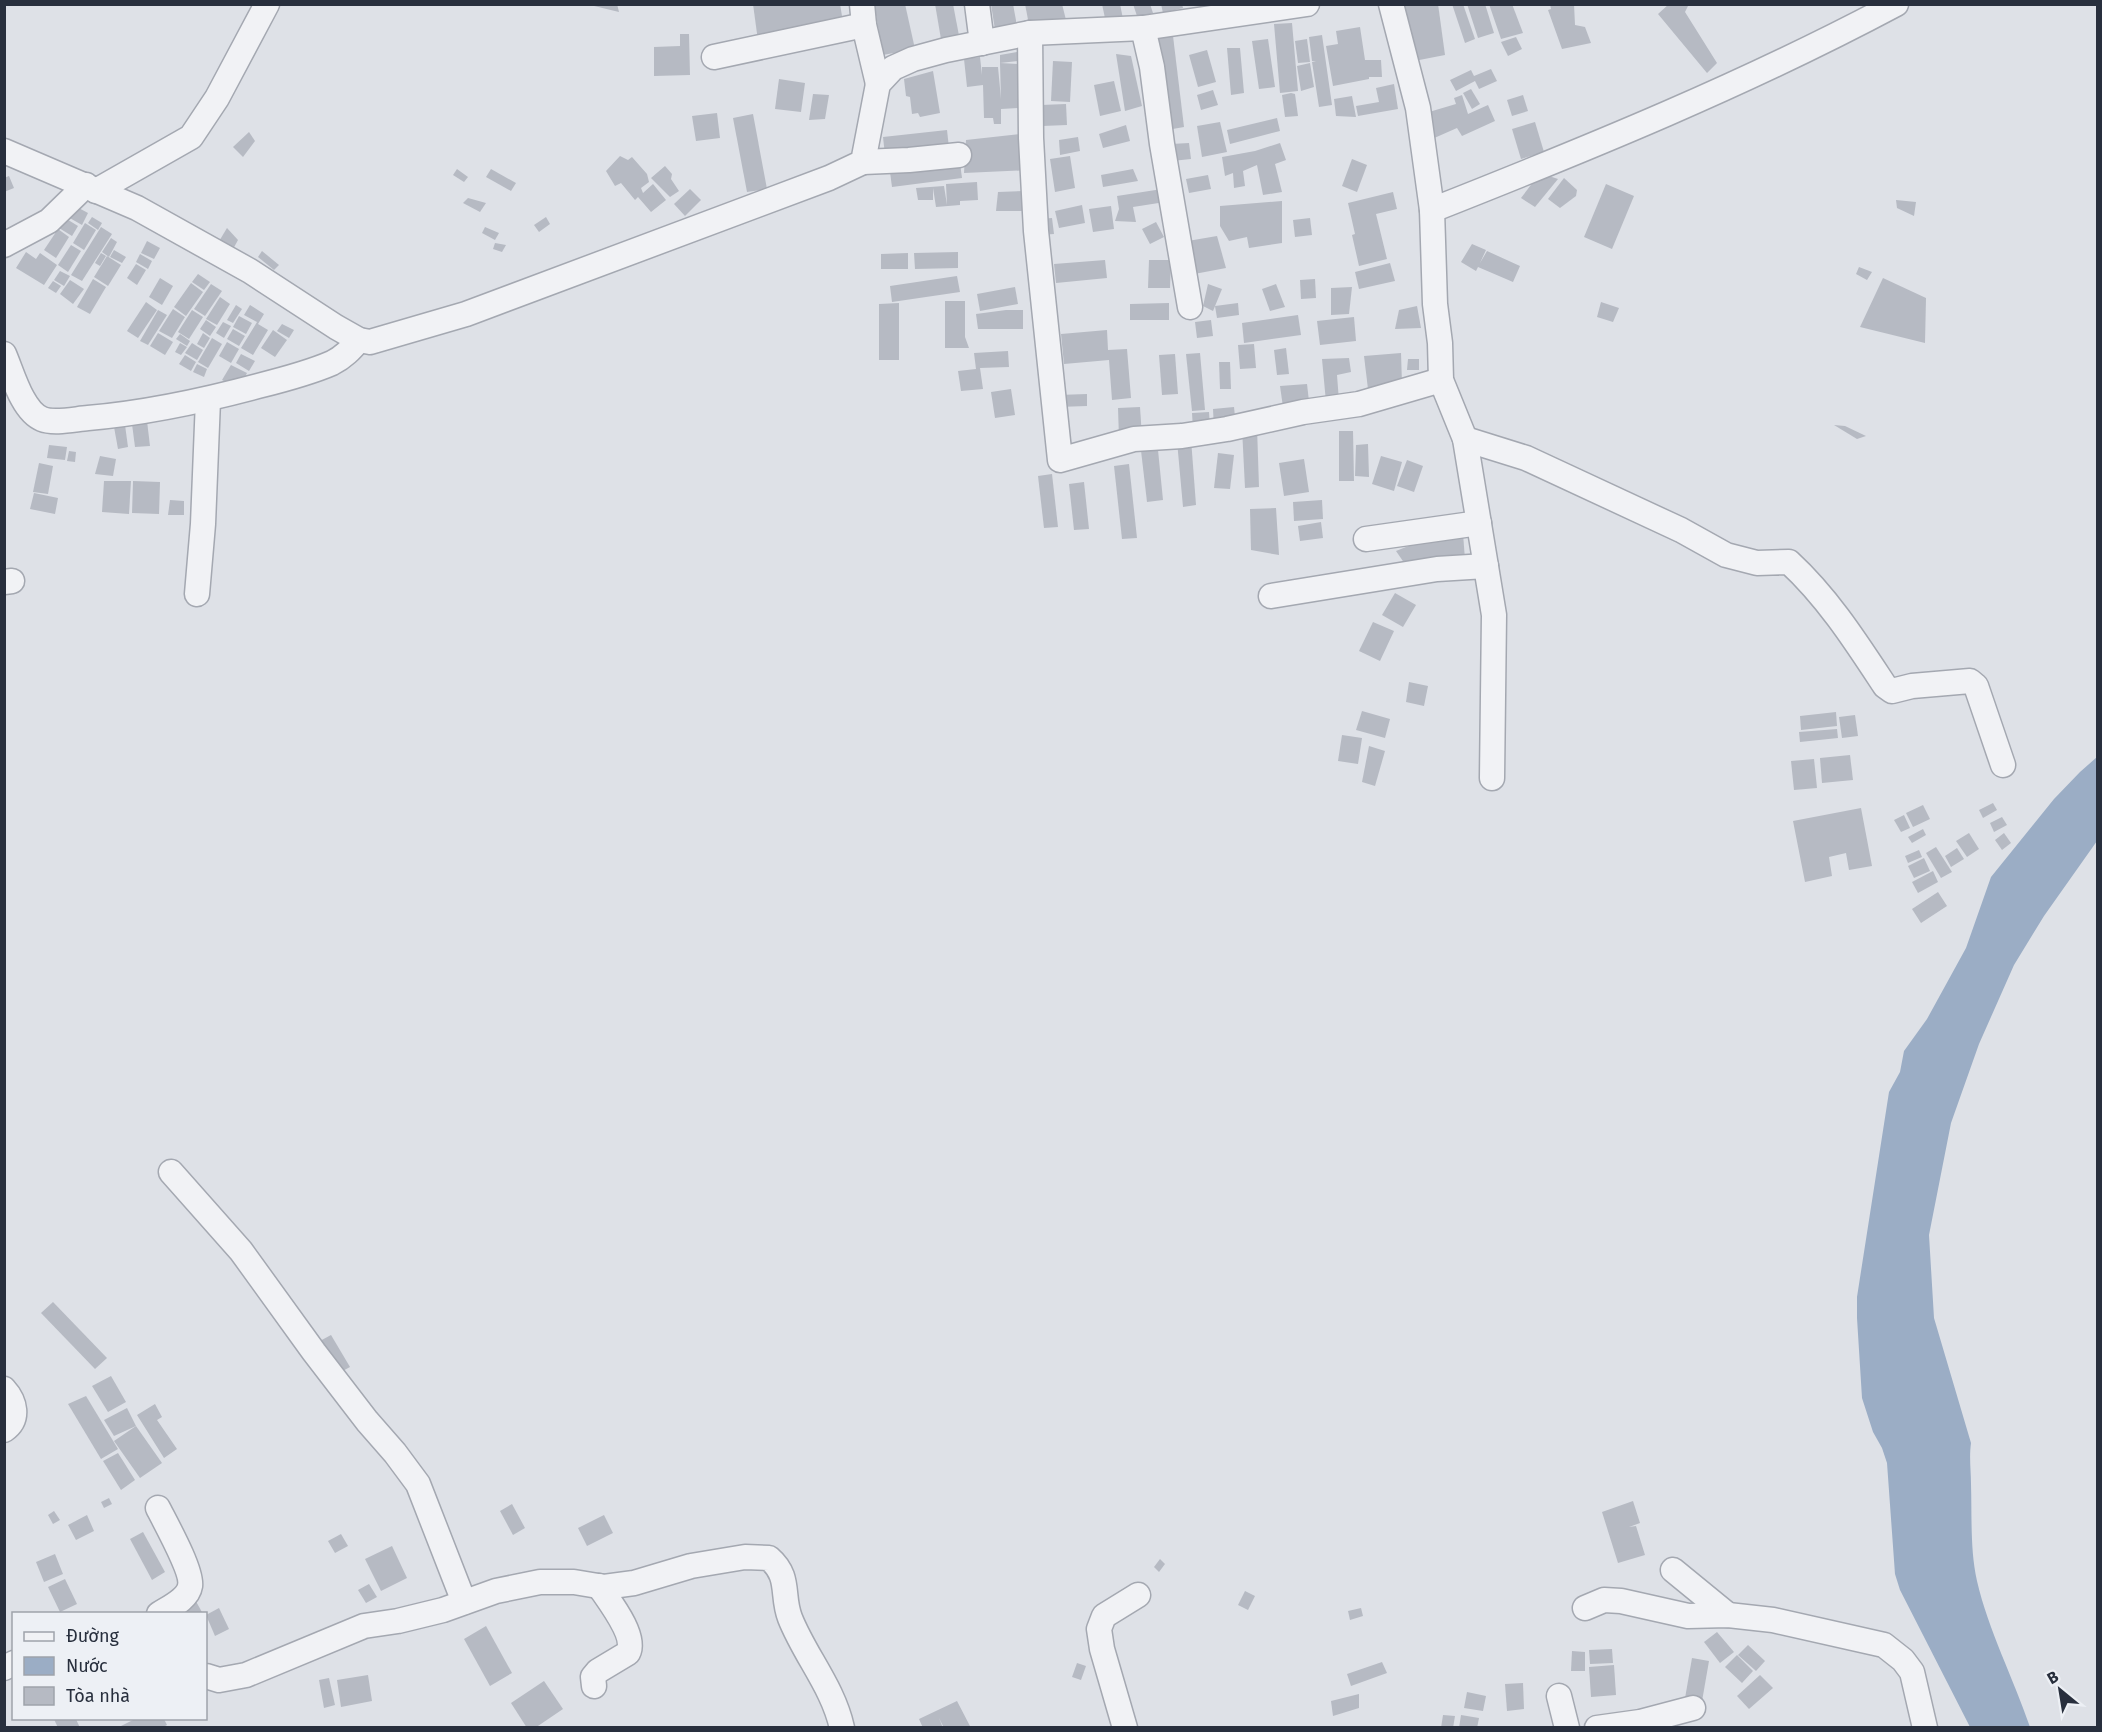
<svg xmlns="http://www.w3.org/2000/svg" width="2102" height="1732" font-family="'Fira Sans',sans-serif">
	<rect width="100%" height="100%" fill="#dee1e7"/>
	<path fill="#9badc5" d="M2097 757V841L2044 916 2014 965 1979 1044 1951 1123 1929 1235 1934 1318 1971 1443C1969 1458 1971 1470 1971 1484 1972 1516 1970 1550 1977 1581 1988 1629 2014 1680 2030 1727H1970L1900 1590 1895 1574 1887 1463 1882 1448 1873 1432 1862 1398 1857 1318V1297L1889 1092 1900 1072 1904 1051 1927 1019 1966 948 1991 877 2054 799 2080 772Z"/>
	<g fill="#b6bac3">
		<polygon points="590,4 617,4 619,12 590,5"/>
		<polygon points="753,4 840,4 844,28 758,41"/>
		<polygon points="874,4 905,4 915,49 883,55"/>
		<polygon points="935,4 953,4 960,41 942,45"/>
		<polygon points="991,4 1013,4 1017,26 995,30"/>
		<polygon points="1025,4 1062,4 1066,20 1030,30"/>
		<polygon points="1102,4 1120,4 1123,19 1106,23"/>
		<polygon points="1133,4 1150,4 1153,13 1138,19"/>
		<polygon points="1161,4 1182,4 1183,8 1163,13"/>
		<polygon points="1402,4 1438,4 1445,55 1409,62"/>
		<polygon points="1452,4 1463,4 1475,39 1465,43"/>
		<polygon points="1467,4 1485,4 1494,33 1478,38"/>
		<polygon points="1489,4 1512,4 1523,33 1501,39"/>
		<polygon points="1550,4 1574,4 1575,25 1585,27 1591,43 1562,49 1548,10 1551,9"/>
		<polygon points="1669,4 1689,4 1685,12 1717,63 1707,73 1658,14"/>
		<polygon points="1292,23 1298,91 1280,93 1274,24"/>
		<polygon points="1360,27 1365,60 1381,60 1382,77 1369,77 1369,79 1333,86 1326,46 1338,44 1336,31"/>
		<polygon points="680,34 689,34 690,75 654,76 654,47 680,46"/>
		<polygon points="1322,35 1332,105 1319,107 1312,62 1316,61 1312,61 1309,37"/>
		<polygon points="1173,36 1184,127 1167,130 1152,39"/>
		<polygon points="1516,37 1522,49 1508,56 1501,42"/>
		<polygon points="1268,39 1275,87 1259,89 1252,41"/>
		<polygon points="1307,39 1310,62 1298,63 1295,41"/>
		<polygon points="1227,48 1240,48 1244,93 1231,95"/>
		<polygon points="1207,50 1216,82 1198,87 1189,55"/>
		<polygon points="1017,52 1018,61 1000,63 1000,55"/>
		<polygon points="1116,54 1131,56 1142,106 1125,111"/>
		<polygon points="980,57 982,75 982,67 998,67 1001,99 1000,63 1018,64 1020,108 1001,109 1001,124 994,124 993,118 984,118 983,85 967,87 964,59"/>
		<polygon points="1053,61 1072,62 1070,102 1051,101"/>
		<polygon points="1310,63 1314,87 1301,91 1297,66"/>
		<polygon points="1491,69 1497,81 1479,89 1475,81 1456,91 1450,80 1471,70 1474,76"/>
		<polygon points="933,71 940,113 920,117 918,113 912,114 910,97 906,96 904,79"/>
		<polygon points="779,79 805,83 801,112 775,109"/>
		<polygon points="1114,81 1121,111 1100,116 1094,85"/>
		<polygon points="1394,84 1398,109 1358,116 1356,106 1379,102 1376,88"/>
		<polygon points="1471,89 1480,104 1472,109 1463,93"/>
		<polygon points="1213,90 1218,105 1201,110 1197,95"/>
		<polygon points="1291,93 1295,94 1298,116 1285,117 1282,95"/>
		<polygon points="813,94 829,95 825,119 809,120"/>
		<polygon points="1462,95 1468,114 1488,105 1495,121 1462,136 1457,128 1432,139 1429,112 1456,104 1454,98"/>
		<polygon points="1523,95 1528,111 1512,116 1507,100"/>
		<polygon points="1352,96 1356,117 1336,116 1334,99"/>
		<polygon points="1066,104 1067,125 1042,126 1041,105"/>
		<polygon points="717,113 720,138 696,141 692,116"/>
		<polygon points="753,114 767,189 747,192 733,118"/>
		<polygon points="1277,118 1280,131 1230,144 1227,130"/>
		<polygon points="1220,122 1227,152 1202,157 1197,126"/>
		<polygon points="1535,122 1544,152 1521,159 1512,129"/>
		<polygon points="1126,125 1130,141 1103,148 1099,134"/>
		<polygon points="947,130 949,148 885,155 883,137"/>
		<polygon points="249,132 255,141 243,157 233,147"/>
		<polygon points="1029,133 1031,170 964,173 966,140"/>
		<polygon points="1078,137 1080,151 1060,155 1059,140"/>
		<polygon points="1189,143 1191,159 1172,161 1171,144"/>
		<polygon points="1280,143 1286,160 1275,164 1282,192 1263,195 1257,165 1243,171 1245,186 1234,188 1233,173 1225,176 1222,157 1255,151"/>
		<polygon points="620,156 628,160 632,157 647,174 649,182 641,188 643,193 653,184 666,200 651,212 638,197 635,200 621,183 615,186 606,171"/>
		<polygon points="1070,156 1075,188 1055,192 1050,159"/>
		<polygon points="1352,159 1367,165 1357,192 1342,186"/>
		<polygon points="960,163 962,178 892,187 890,172"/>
		<polygon points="665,166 672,174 671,179 679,191 670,197 651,178"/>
		<polygon points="457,169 468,177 464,182 453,175"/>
		<polygon points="491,169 516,183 511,191 486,177"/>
		<polygon points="1133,169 1138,181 1103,187 1101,175"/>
		<polygon points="1540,173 1558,179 1535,207 1521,198"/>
		<polygon points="1208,175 1211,189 1189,193 1186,179"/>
		<polygon points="9,176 14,188 4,192 4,178"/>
		<polygon points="1564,178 1577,190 1576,196 1560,208 1548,199"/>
		<polygon points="977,182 978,200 960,201 960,205 936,207 933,188 933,200 918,200 916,188 944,186 947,205 946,184"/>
		<polygon points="1606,184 1634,196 1612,249 1584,237"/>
		<polygon points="690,189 701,200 685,216 674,204"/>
		<polygon points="1162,189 1165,202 1133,207 1136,222 1115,221 1119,209 1117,196"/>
		<polygon points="1025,191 1027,211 996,211 998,192"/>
		<polygon points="1393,192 1397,209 1376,214 1387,259 1359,266 1352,235 1355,234 1348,203"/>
		<polygon points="468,198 486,203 480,212 463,203"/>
		<polygon points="1896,200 1916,202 1914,216 1897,208"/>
		<polygon points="1282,201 1282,243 1249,248 1247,237 1229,241 1220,226 1220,206"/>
		<polygon points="1082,205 1085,223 1059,228 1055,211"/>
		<polygon points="75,206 88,213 82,225 68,217"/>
		<polygon points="1111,206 1114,229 1093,232 1089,209"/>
		<polygon points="92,217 102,223 98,230 88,223"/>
		<polygon points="546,217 550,224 539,232 534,225"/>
		<polygon points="65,218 78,226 72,236 59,228"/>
		<polygon points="1052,218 1054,234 1040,235 1039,219"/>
		<polygon points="1310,218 1312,235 1295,237 1293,220"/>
		<polygon points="1156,222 1164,237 1150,244 1142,229"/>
		<polygon points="85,223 96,230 84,250 73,243"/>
		<polygon points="101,227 112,234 82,281 71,275"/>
		<polygon points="485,227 499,233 495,240 482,233"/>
		<polygon points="227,228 238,240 232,251 218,243"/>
		<polygon points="58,229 69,237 56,258 44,250"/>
		<polygon points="1217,236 1226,268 1189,275 1182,242"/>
		<polygon points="111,238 117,242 109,257 102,252"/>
		<polygon points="147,241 160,248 154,259 141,253"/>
		<polygon points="495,243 506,245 502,252 493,249"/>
		<polygon points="1472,244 1486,250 1480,263 1487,251 1520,266 1513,282 1478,267 1476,271 1461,262"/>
		<polygon points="71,245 81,251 68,272 58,265"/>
		<polygon points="114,250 126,257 122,263 110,257"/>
		<polygon points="262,251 279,265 274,270 258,257"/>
		<polygon points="26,252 36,259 40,253 57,265 44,285 16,268"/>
		<polygon points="958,252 958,268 915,269 914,253"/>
		<polygon points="101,253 106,256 100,266 95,263"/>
		<polygon points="908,253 908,269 881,269 881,254"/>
		<polygon points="140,254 152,261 148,269 136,262"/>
		<polygon points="107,256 121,265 108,286 94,277"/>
		<polygon points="1105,260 1107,278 1056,283 1054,264"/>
		<polygon points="1149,260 1171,260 1170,288 1148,288"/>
		<polygon points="1390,263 1395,281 1359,289 1355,272"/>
		<polygon points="136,264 146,270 137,285 127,278"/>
		<polygon points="1859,267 1872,272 1867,280 1856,274"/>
		<polygon points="60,271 70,276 64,286 54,280"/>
		<polygon points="198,274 210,282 204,290 192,282"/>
		<polygon points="957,276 960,292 892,302 890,286"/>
		<polygon points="160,278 173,286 162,305 149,297"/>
		<polygon points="1883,278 1926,298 1925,343 1860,327"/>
		<polygon points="93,279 106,287 90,314 77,307"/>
		<polygon points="1315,279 1316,298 1301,299 1300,280"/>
		<polygon points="70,280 84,289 73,304 60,294"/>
		<polygon points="53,281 61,286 56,293 48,288"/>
		<polygon points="191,283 203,292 186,316 174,307"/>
		<polygon points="211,284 222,291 205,316 194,309"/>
		<polygon points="1208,284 1222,289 1213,311 1203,306"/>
		<polygon points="1276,284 1285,307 1270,311 1262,289"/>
		<polygon points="1015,287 1018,304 980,311 977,294"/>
		<polygon points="1352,287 1349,314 1331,315 1331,288"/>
		<polygon points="220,297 230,304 217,325 206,319"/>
		<polygon points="945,301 965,301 965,337 969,348 945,348"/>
		<polygon points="146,302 157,310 138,338 127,331"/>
		<polygon points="1601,302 1619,308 1613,322 1597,317"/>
		<polygon points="899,303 899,360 879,360 879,304"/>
		<polygon points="1169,303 1169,320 1130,320 1130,304"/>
		<polygon points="1238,303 1239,315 1217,318 1215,306"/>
		<polygon points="236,305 242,309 233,323 227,320"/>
		<polygon points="250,305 264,314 258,324 268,330 253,355 241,348 257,322 244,315"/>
		<polygon points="1417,306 1421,328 1395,329 1399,310"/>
		<polygon points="173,309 185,317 172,338 159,331"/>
		<polygon points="158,310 167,315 148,345 140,341"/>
		<polygon points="192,310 203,317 189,339 178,332"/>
		<polygon points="1006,310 1023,310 1023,329 978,329 976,314"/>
		<polygon points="1298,315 1301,335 1244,343 1242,323"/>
		<polygon points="239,316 252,323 246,334 233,327"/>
		<polygon points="1354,317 1356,341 1320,345 1317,321"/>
		<polygon points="206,320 216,327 210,336 200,329"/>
		<polygon points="1211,320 1213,336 1197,338 1195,322"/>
		<polygon points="223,322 231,326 224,338 216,333"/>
		<polygon points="282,324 294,330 289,338 277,331"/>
		<polygon points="233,329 245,336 239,346 227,339"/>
		<polygon points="273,330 287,340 275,357 261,348"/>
		<polygon points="1107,330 1108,350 1127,349 1131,398 1112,400 1109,360 1064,364 1061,334"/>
		<polygon points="158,333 173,342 165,355 150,346"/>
		<polygon points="203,333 210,338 204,348 197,344"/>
		<polygon points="180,334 190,341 187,346 176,339"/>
		<polygon points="212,338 222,344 208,368 198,362"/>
		<polygon points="227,342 239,349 231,363 219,356"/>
		<polygon points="180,343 187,347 181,355 175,352"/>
		<polygon points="192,343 203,350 197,360 185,353"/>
		<polygon points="1254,344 1256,368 1240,369 1238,345"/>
		<polygon points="1286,348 1289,374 1277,375 1274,350"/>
		<polygon points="1008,351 1009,367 980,368 983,389 961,391 958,371 976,369 974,353"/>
		<polygon points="1200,353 1205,410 1192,411 1186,354"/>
		<polygon points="1401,353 1402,384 1368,389 1364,356"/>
		<polygon points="241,354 255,361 249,371 236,363"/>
		<polygon points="1175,354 1178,394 1162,395 1159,355"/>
		<polygon points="185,355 196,362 191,371 179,364"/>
		<polygon points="1349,358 1351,372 1337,375 1339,401 1326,402 1322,359"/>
		<polygon points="1408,359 1419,359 1419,370 1407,370"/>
		<polygon points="1219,362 1230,362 1231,389 1220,389"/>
		<polygon points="197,364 207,369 204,377 193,372"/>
		<polygon points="231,365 247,373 239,389 222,380"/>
		<polygon points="1307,384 1310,410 1284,414 1280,386"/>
		<polygon points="1011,389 1015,415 995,418 991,392"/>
		<polygon points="1087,394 1087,406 1058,407 1058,395"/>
		<polygon points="1140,407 1142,437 1119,438 1118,408"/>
		<polygon points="1234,407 1236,426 1214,429 1213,409"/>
		<polygon points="1209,412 1210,428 1193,430 1192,413"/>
		<polygon points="147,421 150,446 135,447 132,424"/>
		<polygon points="125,425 128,447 118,449 114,427"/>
		<polygon points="1834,425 1845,426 1866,436 1857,439"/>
		<polygon points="1257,427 1259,487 1245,488 1242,428"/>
		<polygon points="1339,431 1353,431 1354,481 1339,481"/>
		<polygon points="1191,439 1196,505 1183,507 1177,441"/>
		<polygon points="1157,440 1163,500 1147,502 1140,442"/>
		<polygon points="1368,444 1369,477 1355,476 1356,445"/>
		<polygon points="49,445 67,447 65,460 47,458"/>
		<polygon points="69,451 76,452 75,462 67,461"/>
		<polygon points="1218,453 1234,455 1230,489 1214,488"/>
		<polygon points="100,456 116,459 113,476 95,474"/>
		<polygon points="1381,456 1402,462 1394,491 1372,484"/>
		<polygon points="1304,459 1309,492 1284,496 1279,463"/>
		<polygon points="1407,460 1423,466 1414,492 1397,486"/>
		<polygon points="39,463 53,466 48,494 33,492"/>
		<polygon points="1129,464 1137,538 1122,539 1114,466"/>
		<polygon points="1052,474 1058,527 1044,528 1038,476"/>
		<polygon points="104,481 131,481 129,514 102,512"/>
		<polygon points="133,481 160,482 159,514 132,513"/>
		<polygon points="1084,482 1089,529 1074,530 1069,484"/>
		<polygon points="34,493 58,498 55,514 30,509"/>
		<polygon points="170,500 184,501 184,515 168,515"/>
		<polygon points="1322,500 1323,519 1294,521 1293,502"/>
		<polygon points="1276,508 1279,555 1251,550 1250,509"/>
		<polygon points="1321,522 1323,538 1300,541 1298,526"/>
		<polygon points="1463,533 1465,560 1407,567 1396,551 1426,539"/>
		<polygon points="1395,593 1416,605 1403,627 1382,615"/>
		<polygon points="1373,622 1394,631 1380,661 1359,651"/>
		<polygon points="1409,682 1428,686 1424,706 1406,702"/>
		<polygon points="1362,711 1390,719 1385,738 1356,730"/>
		<polygon points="1836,712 1837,726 1801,730 1800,716"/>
		<polygon points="1855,715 1858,736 1842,738 1839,717"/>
		<polygon points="1837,729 1838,738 1800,742 1799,732"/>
		<polygon points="1342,735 1362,738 1358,764 1338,761"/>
		<polygon points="1369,746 1385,751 1375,786 1362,782"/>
		<polygon points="1850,755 1853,780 1822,783 1820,758"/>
		<polygon points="1814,759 1817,788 1794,790 1791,761"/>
		<polygon points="1993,803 1997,810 1983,818 1979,810"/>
		<polygon points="1923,805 1930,819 1913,827 1906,813"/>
		<polygon points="1861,808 1872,866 1849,870 1846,853 1829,857 1832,876 1805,882 1793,821"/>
		<polygon points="1904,815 1910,828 1901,832 1894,820"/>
		<polygon points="2002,817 2007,825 1994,832 1990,823"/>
		<polygon points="1923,829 1926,835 1912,843 1908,837"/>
		<polygon points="1969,833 1979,849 1967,857 1956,841"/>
		<polygon points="2004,833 2011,843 2002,850 1995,840"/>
		<polygon points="1936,847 1952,872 1941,878 1926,853"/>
		<polygon points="1957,848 1964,859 1951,867 1945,856"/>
		<polygon points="1919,850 1922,857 1908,863 1905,856"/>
		<polygon points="1924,858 1930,871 1914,878 1908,866"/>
		<polygon points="1933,871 1938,882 1918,893 1912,882"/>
		<polygon points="1938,892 1947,906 1921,923 1912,909"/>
		<polygon points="53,1302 107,1358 95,1369 41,1313"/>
		<polygon points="331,1335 350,1367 337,1374 318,1342"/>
		<polygon points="111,1376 126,1402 108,1412 92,1386"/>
		<polygon points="86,1396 118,1449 101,1459 68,1404"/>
		<polygon points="155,1404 162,1417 157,1420 177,1449 164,1458 137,1415"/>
		<polygon points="127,1408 136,1426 114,1436 104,1420"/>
		<polygon points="136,1426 162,1463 140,1478 114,1441"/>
		<polygon points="118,1453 135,1480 121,1490 103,1461"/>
		<polygon points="109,1498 112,1504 104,1508 101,1502"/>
		<polygon points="1633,1501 1640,1523 1629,1527 1636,1526 1645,1555 1618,1563 1602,1512"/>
		<polygon points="512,1504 525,1528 513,1535 500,1511"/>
		<polygon points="54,1511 60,1520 53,1524 48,1515"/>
		<polygon points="87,1515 94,1531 76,1540 68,1525"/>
		<polygon points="604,1515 613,1533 587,1546 578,1528"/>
		<polygon points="143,1532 165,1572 152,1580 130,1539"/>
		<polygon points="341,1534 348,1546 335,1553 328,1541"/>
		<polygon points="392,1546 407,1578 381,1591 365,1559"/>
		<polygon points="55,1554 63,1574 44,1582 36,1562"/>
		<polygon points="1160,1559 1165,1564 1159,1572 1154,1567"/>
		<polygon points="65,1579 77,1604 60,1612 48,1587"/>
		<polygon points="369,1584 377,1597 366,1603 358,1590"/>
		<polygon points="1245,1591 1255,1596 1248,1610 1238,1605"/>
		<polygon points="193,1596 203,1614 186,1614 180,1604"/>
		<polygon points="219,1608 229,1629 215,1636 206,1615"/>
		<polygon points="1361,1608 1363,1616 1350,1620 1348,1611"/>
		<polygon points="486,1626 512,1673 490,1686 464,1639"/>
		<polygon points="1717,1632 1734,1652 1720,1663 1704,1642"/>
		<polygon points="1748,1645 1765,1661 1756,1671 1738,1655"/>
		<polygon points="1612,1649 1613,1663 1590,1664 1589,1650"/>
		<polygon points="1572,1651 1585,1652 1585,1671 1571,1671"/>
		<polygon points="1737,1655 1753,1671 1742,1683 1725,1667"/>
		<polygon points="1692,1658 1709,1661 1701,1707 1684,1704"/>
		<polygon points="1382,1662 1387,1673 1351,1686 1347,1674"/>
		<polygon points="1077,1663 1086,1666 1081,1680 1072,1677"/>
		<polygon points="1614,1665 1616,1695 1591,1697 1589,1667"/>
		<polygon points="368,1675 372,1701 341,1707 337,1680"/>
		<polygon points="1760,1675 1773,1688 1749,1709 1737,1696"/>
		<polygon points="329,1678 335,1705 324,1708 319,1680"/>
		<polygon points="544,1681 563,1709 535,1728 527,1728 511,1703"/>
		<polygon points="1523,1683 1524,1709 1507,1711 1505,1684"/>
		<polygon points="1467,1692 1486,1696 1483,1711 1464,1708"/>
		<polygon points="1359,1694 1359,1708 1333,1716 1331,1701"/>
		<polygon points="957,1701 971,1728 944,1728 939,1718 943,1728 923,1728 919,1719"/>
		<polygon points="1443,1715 1455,1716 1453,1728 1441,1728"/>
		<polygon points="1461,1715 1479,1718 1477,1728 1459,1728"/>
		<polygon points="54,1719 76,1719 80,1728 58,1728"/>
		<polygon points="135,1719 164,1719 167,1725 161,1728 117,1728"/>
	</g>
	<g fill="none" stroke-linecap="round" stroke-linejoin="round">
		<defs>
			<g id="street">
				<polyline points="862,4 864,25 878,84"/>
				<polyline points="977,4 982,43"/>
				<polyline points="1391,4 1418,108 1432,210 1435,304 1440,343 1441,380 1465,439 1494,615 1492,778"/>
				<polyline points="1143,28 1152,67 1162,144 1190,307"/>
				<polyline points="1030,33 1031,138 1036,231 1060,460 1134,439 1182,436 1227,429 1303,412 1359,404 1441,380"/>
				<polyline points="714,57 864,25"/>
				<polyline points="4,151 137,208 250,271 336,327 359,340 370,342 466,314 829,178 863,162 878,84 893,68 913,59 946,50 1030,33 1143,28 1307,4"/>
				<polyline points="863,162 909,160 959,155"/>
				<polyline points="96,191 191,137 217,98 267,4"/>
				<path d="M1432 210C1589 148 1746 84 1896 4"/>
				<polyline points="4,245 49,221 86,185"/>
				<path d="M4 354C12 372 22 411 42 419 54 424 75 419 88 418 145 413 202 401 258 386 282 380 309 373 332 363 344 357 351 349 359 340"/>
				<path d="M1465 439 1526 458 1681 530 1726 555 1757 563 1789 562C1828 598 1856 642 1885 686L1892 691 1912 686 1970 681 1976 686 2003 765"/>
				<polyline points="1366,539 1479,523"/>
				<polyline points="4,582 12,581"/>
				<polyline points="197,594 203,524 208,400"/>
				<polyline points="1271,596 1437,569 1486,566"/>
				<polyline points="171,1172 241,1251 314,1352 367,1421 395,1453 418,1484 464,1602"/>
				<path d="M4 1389C15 1401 20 1419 4 1430"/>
				<path d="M158 1508C165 1522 193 1572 190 1586 188 1599 170 1607 159 1614"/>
				<polyline points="1673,1570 1728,1615"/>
				<polyline points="1585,1608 1604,1600 1621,1601 1688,1616 1728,1615 1773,1620 1884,1645 1903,1660 1912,1672 1925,1728"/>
				<polyline points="4,1668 14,1663"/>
				<path d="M206 1676 219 1680 246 1675 364 1626 398 1621 443 1610 496 1591 540 1582H574L604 1587 634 1583 691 1566 745 1557 769 1558C791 1577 781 1595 790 1618 805 1656 833 1687 842 1728"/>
				<path d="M594 1686 593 1677 598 1671 628 1653C637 1636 609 1601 599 1586"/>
				<polyline points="1559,1696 1567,1728"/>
				<polyline points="1125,1728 1102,1649 1099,1629 1104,1616 1138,1595"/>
				<polyline points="1597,1728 1640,1722 1693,1708"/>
			</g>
		</defs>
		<use href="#street" stroke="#a4a8b1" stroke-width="27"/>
		<use href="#street" stroke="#f1f2f5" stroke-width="24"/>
	</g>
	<rect width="2102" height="1732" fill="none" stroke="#282f3d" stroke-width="12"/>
	<rect x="12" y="1612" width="195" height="108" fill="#edf0f5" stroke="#9ea3ab" stroke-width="1.5"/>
	<rect x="24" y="1632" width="30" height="9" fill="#f1f2f5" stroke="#9ea3ab" stroke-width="1.5"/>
	<text x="66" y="1642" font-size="18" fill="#282f3d">Đường</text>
	<rect x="24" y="1657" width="30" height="18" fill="#9badc5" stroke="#9ea3ab" stroke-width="1.5"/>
	<text x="66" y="1672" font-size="18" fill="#282f3d">Nước</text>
	<rect x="24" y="1687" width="30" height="18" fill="#b6bac3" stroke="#9ea3ab" stroke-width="1.5"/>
	<text x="66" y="1702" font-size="18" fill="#282f3d">Tòa nhà</text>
	<g transform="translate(2060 1690) rotate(330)" stroke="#edf0f5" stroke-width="4.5" paint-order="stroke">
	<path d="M0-4.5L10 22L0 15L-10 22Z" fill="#282f3d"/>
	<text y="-9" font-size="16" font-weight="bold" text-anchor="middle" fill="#282f3d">B</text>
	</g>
</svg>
